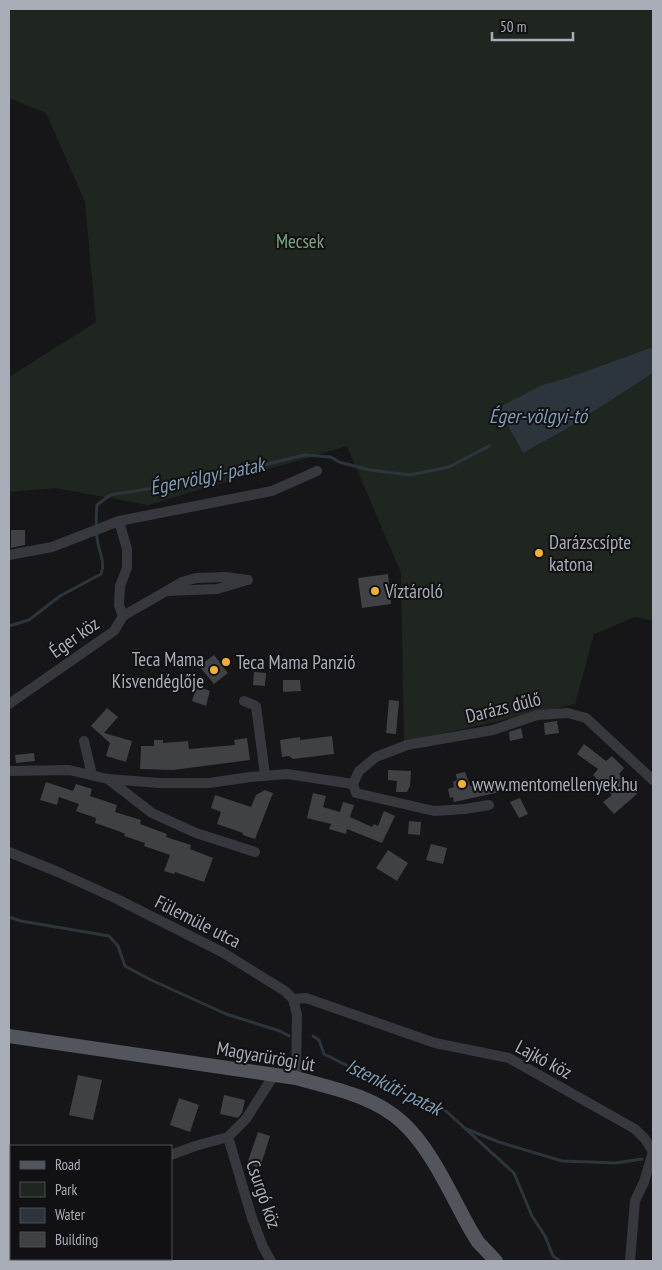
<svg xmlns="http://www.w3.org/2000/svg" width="662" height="1270" font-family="'PT Sans Narrow',sans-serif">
	<rect width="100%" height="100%" fill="#161618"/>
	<polygon fill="#1e261f" points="9,9 653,9 653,347 567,378 542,385 498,409 523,453 563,431 653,373 653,621 635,617 594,634 575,704 404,742 401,573 347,446 148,505 55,488 9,492 9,377 96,322 85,202 46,113 9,98"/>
	<polygon fill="#2c353c" points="653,347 653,373 563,431 523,453 498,408 542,385 567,378"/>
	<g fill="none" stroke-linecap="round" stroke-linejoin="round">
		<g stroke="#2c353c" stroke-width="3">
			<path d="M9 626 29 620 60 596 101 574C106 562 98 550 97 538 96 526 96 516 97 505L110 495 203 480 304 455 331 457 339 462 370 470 410 475 449 467 489 446"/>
			<polyline points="9,917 21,921 109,936 118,946 125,966 149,979 226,1014 280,1031 289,1036"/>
			<polyline points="313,1036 319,1040 324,1054 364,1074 446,1111 514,1173 532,1216 545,1236 553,1256 560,1261"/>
			<polyline points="466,1129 499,1142 562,1161 616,1163 642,1159"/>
		</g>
	</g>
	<g fill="#404145">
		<polygon points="11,530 25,530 25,545 11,548"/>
		<polygon points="388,574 391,604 362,608 358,578"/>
		<polygon points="214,655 228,673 214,684 199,666"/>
		<polygon points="254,672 266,673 265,686 253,685"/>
		<polygon points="283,680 300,680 301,691 283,692"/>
		<polygon points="197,686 210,691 206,706 192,701"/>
		<polygon points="389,700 399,701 396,734 386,733"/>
		<polygon points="107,708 118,717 104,733 132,741 126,762 106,756 110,743 91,726"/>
		<polygon points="557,721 559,733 545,735 544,723"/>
		<polygon points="521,728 523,738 510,741 509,732"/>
		<polygon points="332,736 334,754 293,759 289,756 282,757 280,740 300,737 300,740"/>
		<polygon points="247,738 250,760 173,770 140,769 141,746 154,746 154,740 163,740 163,743 188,741 189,749 235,745 234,740"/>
		<polygon points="584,744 606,761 612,756 624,768 619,774 637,794 614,814 603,802 612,795 593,775 598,769 577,754"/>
		<polygon points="34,753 35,761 16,763 15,755"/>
		<polygon points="388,770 411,771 410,786 407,792 396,792 397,781 388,780"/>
		<polygon points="465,772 470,786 496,779 500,792 454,802 453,797 450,798 448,789 454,787 453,782 457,780 456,774"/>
		<polygon points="46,782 73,791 76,784 92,789 90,796 117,805 115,812 141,820 140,824 167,834 166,837 191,845 190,849 213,858 204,882 175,872 174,874 164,871 170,855 144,846 145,843 124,836 125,834 121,832 95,823 96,818 76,811 79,804 59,797 57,805 40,800"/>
		<polygon points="265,790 273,793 255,839 243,835 243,833 217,824 221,812 211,808 215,795 251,807 256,795"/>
		<polygon points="313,793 326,796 323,807 340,812 343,802 354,805 350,817 372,827 374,824 378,826 384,811 395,816 382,843 347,829 346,834 329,829 331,824 307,818"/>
		<polygon points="520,798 528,814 519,818 510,802"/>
		<polygon points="409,821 421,822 420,835 408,834"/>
		<polygon points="431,844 447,848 443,864 426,860"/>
		<polygon points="388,850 408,863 397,881 376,868"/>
		<polygon points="78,1075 102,1080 93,1120 69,1115"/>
		<polygon points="224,1095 245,1100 242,1113 238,1118 220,1114"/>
		<polygon points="179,1098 199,1105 190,1132 170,1125"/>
		<polygon points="258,1132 270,1136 260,1168 247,1164"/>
	</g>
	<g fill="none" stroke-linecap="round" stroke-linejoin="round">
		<g stroke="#37383d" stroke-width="10">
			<polyline points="119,521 127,549 127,568 120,586 119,605 123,616"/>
			<polyline points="9,555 52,547 119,521 272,491 317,471"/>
			<polyline points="168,591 217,589 244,581"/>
			<polyline points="244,701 256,706 265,775"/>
			<polyline points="9,704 114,631 123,616 182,582 196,578 226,577 248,580"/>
			<polyline points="84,741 92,775"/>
			<polyline points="9,771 69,770 108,779 159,783 209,783 250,777 287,774 353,784"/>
			<polyline points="108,779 152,813 196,833 255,852"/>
			<polyline points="489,805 465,809 434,811 356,793 353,784 359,771 376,757 407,745 493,730 537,715 568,713 586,718 653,780"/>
			<polyline points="9,852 58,872 117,899 222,952 285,991 293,999 297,1015 296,1078"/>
			<polyline points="293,999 306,998 435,1043 509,1058 635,1129 645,1139 653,1152 644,1182 635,1201 630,1261"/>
			<polyline points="228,1137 252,1218 263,1247 271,1261"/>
			<polyline points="171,1155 195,1146 228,1137 246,1119 274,1075"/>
			<polyline points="9,1245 11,1246"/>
			<polyline points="19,1261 20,1259"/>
		</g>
		<path stroke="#53555c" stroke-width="14" d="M9 1036 296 1078C332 1088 374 1096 402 1122 431 1148 451 1195 470 1229L478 1242 496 1261"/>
	</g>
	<g fill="#f2b134" stroke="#111113" stroke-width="2">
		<circle cx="539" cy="553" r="5"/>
		<circle cx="375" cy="591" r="5"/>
		<circle cx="226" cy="662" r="5"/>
		<circle cx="214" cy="670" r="5"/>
		<circle cx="462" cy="784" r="5"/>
	</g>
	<g text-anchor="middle" stroke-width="4" stroke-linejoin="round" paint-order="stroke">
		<g font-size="19" fill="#7fa381" stroke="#111113">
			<text x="300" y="248">Mecsek</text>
		</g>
		<g font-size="19" fill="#a8adb8" stroke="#111113" text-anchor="start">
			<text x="549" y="549">Darázscsípte<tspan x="549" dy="22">katona</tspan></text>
			<text x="385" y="598">Víztároló</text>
			<text x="204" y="666" text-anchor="end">Teca Mama<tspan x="204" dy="22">Kisvendéglője</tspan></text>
			<text x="236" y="669">Teca Mama Panzió</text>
			<text x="472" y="791">www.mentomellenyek.hu</text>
		</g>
		<g font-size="19" fill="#a8adb8" stroke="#111113">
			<text transform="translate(74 637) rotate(-35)" y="7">Éger köz</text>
			<text transform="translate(503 707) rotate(-14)" y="7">Darázs dűlő</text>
			<text transform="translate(198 921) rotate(27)" y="7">Fülemüle utca</text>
			<text transform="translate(266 1056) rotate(10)" y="7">Magyarürögi út</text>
			<text transform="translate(544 1059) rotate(28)" y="7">Lajkó köz</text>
			<text transform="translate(264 1194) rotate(71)" y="7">Csurgó köz</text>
		</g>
		<g font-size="20" font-style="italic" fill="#7f9bb3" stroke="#111113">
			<text x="538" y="423">Éger-völgyi-tó</text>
			<text transform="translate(207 476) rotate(-12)" y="7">Égervölgyi-patak</text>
			<text transform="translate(394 1087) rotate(26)" y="7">Istenkúti-patak</text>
		</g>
	</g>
	<rect width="662" height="1270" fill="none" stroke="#a8adb8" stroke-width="20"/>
	<rect x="10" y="1145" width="162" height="115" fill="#111113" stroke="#4d4f55"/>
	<rect x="20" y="1161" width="25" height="8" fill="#53555c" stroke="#4d4f55"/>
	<text x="55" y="1170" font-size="15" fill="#a8adb8">Road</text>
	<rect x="20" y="1182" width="25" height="15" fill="#1e261f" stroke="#4d4f55"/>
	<text x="55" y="1195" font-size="15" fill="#a8adb8">Park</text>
	<rect x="20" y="1208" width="25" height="15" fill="#2c353c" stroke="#4d4f55"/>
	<text x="55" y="1220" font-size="15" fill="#a8adb8">Water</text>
	<rect x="20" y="1232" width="25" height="15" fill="#404145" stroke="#4d4f55"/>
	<text x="55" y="1245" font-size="15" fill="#a8adb8">Building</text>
	<path d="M492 32v8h81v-8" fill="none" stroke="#a8adb8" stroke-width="2.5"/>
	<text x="500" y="32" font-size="15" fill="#a8adb8" stroke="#111113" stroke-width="4" paint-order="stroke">50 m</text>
</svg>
